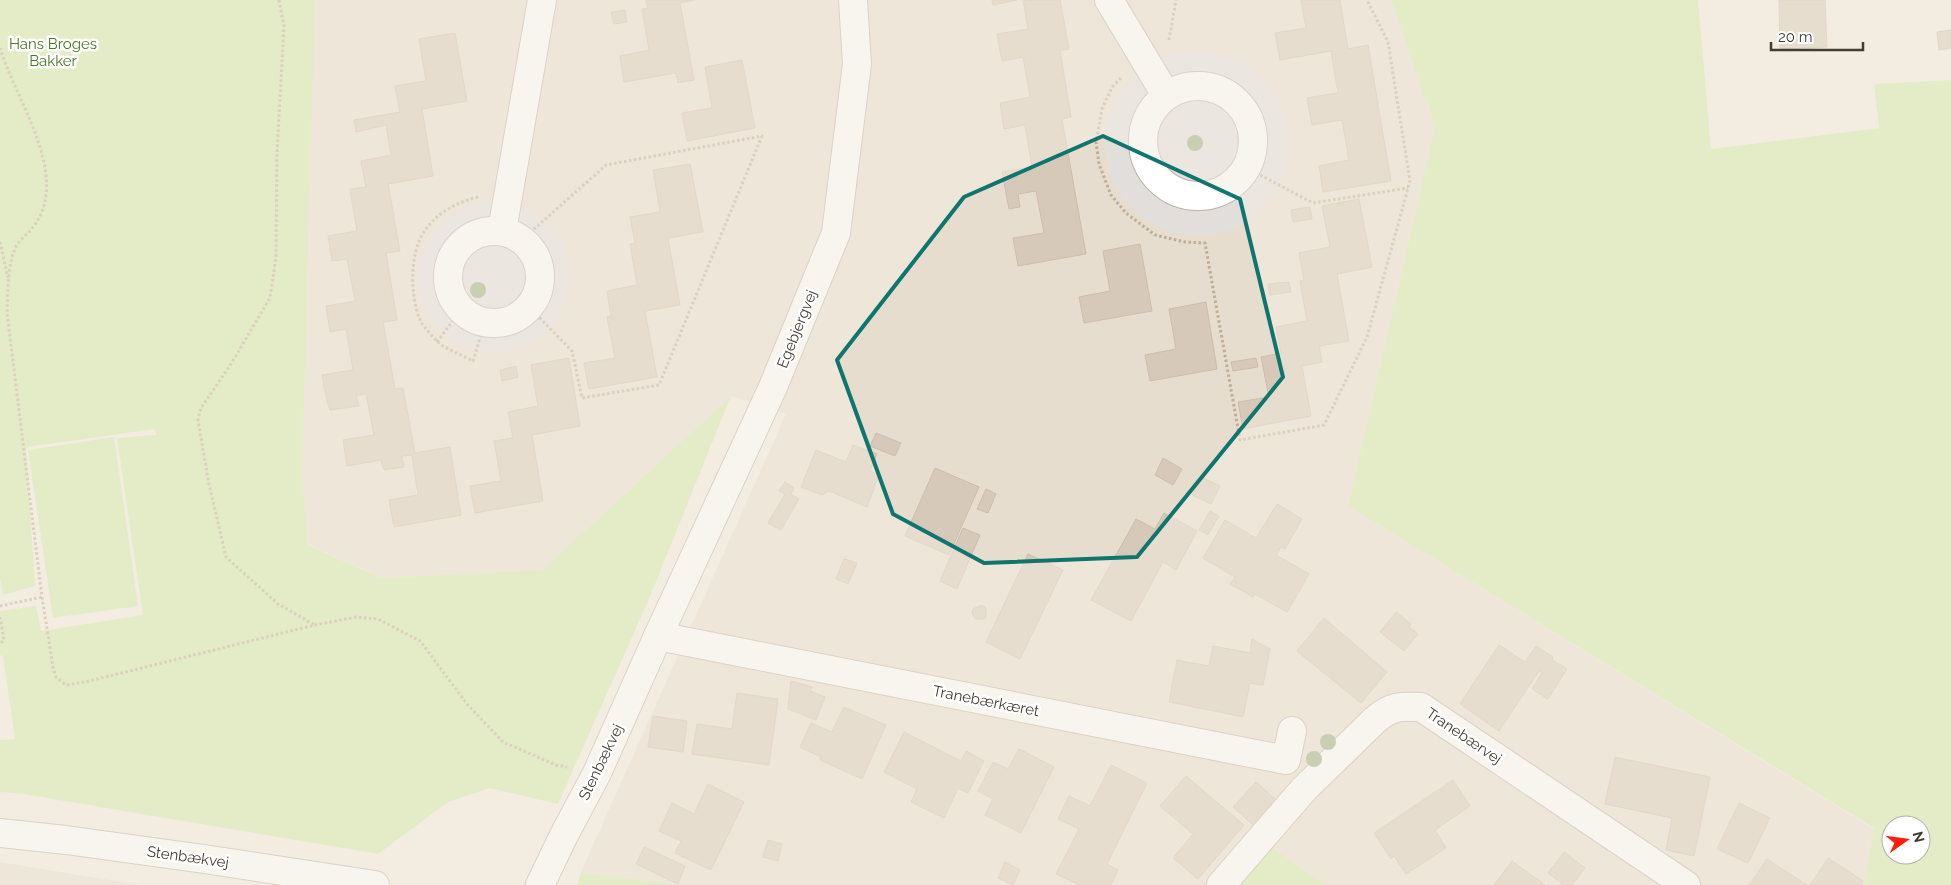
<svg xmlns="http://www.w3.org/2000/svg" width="1951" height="885" font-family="Raleway,sans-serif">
	<rect width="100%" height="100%" fill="#f2ece1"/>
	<g fill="#e6ddcf">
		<polygon points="315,0 1391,0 1435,127 1348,506 1874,829 1864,885 675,885 581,872 786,414 731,396 542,570 381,578 308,544 302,479"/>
		<polygon points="0,862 139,885 0,885"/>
	</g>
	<g fill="#d1eaa7" fill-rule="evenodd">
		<polygon points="0,0 315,0 302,479 308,545 381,578 542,570 731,396 649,599 558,804 490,788 448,802 378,854 24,794 0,792 0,740 15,739 3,656 0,655 0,611 36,606 41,631 143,615 117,438 156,435 155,429 26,447 35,586 3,595 0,577"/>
		<path d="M1391 0H1698L1711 149 1879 128 1874 84 1951 80V885H1864L1874 828 1348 506 1435 127ZM1891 825H1921V855H1891Z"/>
		<polygon points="114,437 138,606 53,618 28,450"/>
		<polygon points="1271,847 1325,885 1236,885"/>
		<polygon points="581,872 675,885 577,885"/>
	</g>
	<g fill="#e2dedb">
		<circle cx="1197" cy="143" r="92"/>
		<circle cx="494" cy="277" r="76"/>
	</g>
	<g fill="#d7c9b9" stroke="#cfbda9">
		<polygon points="646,0 695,0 680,3 694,80 678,83 676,73 624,82 620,56 649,50 642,9 648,8"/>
		<polygon points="992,0 1017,0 993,5"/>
		<polygon points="1023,0 1060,0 1069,49 1060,50 1071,117 1062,119 1086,254 1018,266 1013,238 1044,233 1036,191 1018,194 1020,207 1009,209 1002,172 1032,167 1025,125 1004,129 1000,103 1030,97 1023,57 1002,61 997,34 1028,29"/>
		<polygon points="1301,0 1340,0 1348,49 1368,45 1391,181 1323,192 1319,166 1349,160 1342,120 1312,125 1307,98 1338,93 1331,51 1280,60 1275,33 1306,28"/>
		<polygon points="1779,0 1825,0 1827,47 1780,49"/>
		<polygon points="625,10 627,22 614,24 611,12"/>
		<polygon points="1951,30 1951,48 1939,50 1937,32"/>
		<polygon points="455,33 467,101 422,109 433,176 388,184 400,251 386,253 397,320 383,322 395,389 403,388 415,453 450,447 461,515 394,527 389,500 418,495 412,455 402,456 404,467 384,470 381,460 347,466 343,440 374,435 366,394 356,396 359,406 330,410 327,401 322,375 353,370 346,329 330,332 326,306 355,301 347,259 332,261 328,236 357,231 350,189 366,187 361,161 391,155 386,125 356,132 354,120 400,112 395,86 426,81 419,39"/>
		<polygon points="742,60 755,128 687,141 682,113 712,108 705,67"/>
		<polygon points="690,164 703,232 668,238 680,305 645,311 657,377 589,389 584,363 615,358 607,317 611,316 607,291 637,285 630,244 635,243 630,217 660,212 653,170"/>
		<polygon points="1359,199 1372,267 1337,274 1349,341 1319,346 1322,362 1302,366 1311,416 1243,429 1238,402 1269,397 1261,357 1281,353 1276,327 1307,321 1300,281 1304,280 1299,253 1330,247 1322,206"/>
		<polygon points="1310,207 1312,219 1293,222 1291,210"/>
		<polygon points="1140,244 1152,311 1084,323 1079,297 1110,291 1103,251"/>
		<polygon points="1289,282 1291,292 1270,295 1268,284"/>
		<polygon points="1206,302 1217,369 1150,381 1145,355 1176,349 1169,309"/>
		<polygon points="569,358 580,426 532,435 543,501 475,513 470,486 501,481 494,441 513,438 508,412 538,406 531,365"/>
		<polygon points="1256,358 1258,367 1233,371 1231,362"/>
		<polygon points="516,366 518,377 502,381 500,370"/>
		<polygon points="876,433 901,443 895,456 870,446"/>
		<polygon points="853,445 877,454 870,471 879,475 867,507 829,491 822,495 801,487 816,450 846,462"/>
		<polygon points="1163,458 1182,469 1173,485 1155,475"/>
		<polygon points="935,468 979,487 949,555 905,536"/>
		<polygon points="1201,477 1220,486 1211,504 1192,495"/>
		<polygon points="785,482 794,488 791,494 799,499 781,530 768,523 785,494 779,491"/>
		<polygon points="986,489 996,494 988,513 977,509"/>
		<polygon points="1277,504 1302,519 1285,549 1281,547 1276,555 1309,574 1287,612 1255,594 1253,597 1230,584 1235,577 1203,558 1225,520 1256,538"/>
		<polygon points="1210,511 1219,516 1208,535 1199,530"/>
		<polygon points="1164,513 1197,531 1176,570 1163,562 1131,621 1091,600 1136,519 1155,529"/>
		<polygon points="963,528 980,535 957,589 940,581"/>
		<polygon points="1028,554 1063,570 1020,659 986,642"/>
		<polygon points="844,559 857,563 848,584 836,579"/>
		<polygon points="982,605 986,608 986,617 983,619 975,619 972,613 973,609"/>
		<polygon points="1396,612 1411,624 1409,627 1418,634 1404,651 1380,632"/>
		<polygon points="1324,618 1387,672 1361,703 1297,651"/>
		<polygon points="1252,639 1270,649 1263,685 1250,683 1243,717 1169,702 1177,660 1209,666 1213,646 1250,653"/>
		<polygon points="1499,645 1525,662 1536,646 1553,657 1552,660 1567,669 1548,699 1532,689 1542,673 1539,671 1499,731 1460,704"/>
		<polygon points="791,681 812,687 810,691 825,697 816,720 788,709"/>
		<polygon points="737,693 778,699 769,765 692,754 697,724 732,729"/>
		<polygon points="844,707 886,725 862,779 820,760 821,757 800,747 811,723 832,732"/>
		<polygon points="653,716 687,721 683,752 648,747"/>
		<polygon points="904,732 961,761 966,751 984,761 968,793 958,788 944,818 911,802 917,789 884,772"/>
		<polygon points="1019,749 1054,767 1021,833 985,815 993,799 978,791 993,762 1008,769"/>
		<polygon points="1615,757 1710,777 1694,856 1666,850 1672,818 1605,804"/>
		<polygon points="1111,765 1147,783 1107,864 1118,870 1111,885 1079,885 1056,874 1079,829 1058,819 1069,796 1090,806"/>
		<polygon points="1186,776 1244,825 1198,879 1173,858 1193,834 1160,806"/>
		<polygon points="1453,780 1470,806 1435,830 1446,848 1406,874 1394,856 1391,859 1374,833"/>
		<polygon points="1256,782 1277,801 1254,826 1233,807"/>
		<polygon points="708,784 744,802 711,870 675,853 681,841 659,831 672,803 694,814"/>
		<polygon points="1739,803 1770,818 1748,863 1717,849"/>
		<polygon points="768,840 782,844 778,861 763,857"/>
		<polygon points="644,847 685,866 678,884 636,864"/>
		<polygon points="1564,852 1585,868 1572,885 1564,885 1548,873"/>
		<polygon points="1828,858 1863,881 1861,885 1810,885"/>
		<polygon points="1767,859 1807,885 1749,885"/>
		<polygon points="1512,861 1545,885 1494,885"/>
		<polygon points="1005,862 1020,870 1013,885 998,878"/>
	</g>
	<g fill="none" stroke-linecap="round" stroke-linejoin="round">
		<defs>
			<g id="minor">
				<polyline points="1109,0 1166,95"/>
				<circle cx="1198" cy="141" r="55"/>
				<circle cx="494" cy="277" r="46"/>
				<polyline points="502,231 542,0"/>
				<polyline points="658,636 1286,760 1292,731"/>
				<polyline points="0,833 66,840 204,859 375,885"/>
				<polyline points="540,885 563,837 597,773 658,636 773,387 836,233 857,64 853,0"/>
				<path d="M1221 885 1304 789 1376 719C1392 706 1400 706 1421 707L1686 885"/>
			</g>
		</defs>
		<use href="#minor" stroke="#beb3a4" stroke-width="30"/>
		<g stroke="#c0ad94" stroke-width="3" stroke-dasharray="2.5 2.5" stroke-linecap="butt">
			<polyline points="279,0 284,26 277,152 276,257 270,298 231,364 201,408 198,420 209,484 226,557 278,604 315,625"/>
			<polyline points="1169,40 1176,0"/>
			<path d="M0 48C14 94 55 153 45 201 44 209 38 222 32 228 27 235 18 241 15 249 7 268 8 292 7 313L42 597 53 667 56 677 66 685 85 682 315 625 356 617 378 619 420 641 467 704 503 742 556 765 567 767"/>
			<polyline points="1121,78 1112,87 1102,109 1096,142 1099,164 1111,195 1126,213 1155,235 1185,242 1205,243 1240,440 1324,425 1367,337 1410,181 1388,42 1367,0"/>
			<polyline points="1247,168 1313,203 1408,188"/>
			<path d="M478 197C457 202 436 213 424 232 409 253 410 299 421 322 425 328 431 335 436 340 444 349 462 355 473 361L485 322"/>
			<polyline points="0,242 8,278"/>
			<polyline points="529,307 572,351 582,398 659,385 762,136 606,165 532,231"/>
			<polyline points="437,342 461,310"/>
			<polyline points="0,606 42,597"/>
			<polyline points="0,617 4,640 0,644"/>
		</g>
		<use href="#minor" stroke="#fff" stroke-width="28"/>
	</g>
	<g fill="#96ac78">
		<circle cx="1195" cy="143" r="8"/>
		<circle cx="478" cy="290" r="8"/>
		<circle cx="1328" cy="742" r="8"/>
		<circle cx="1314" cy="759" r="8"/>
	</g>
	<path d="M0 0H1951V885H0ZM1103 136 1240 199 1283 377 1137 557 984 563 893 514 837 360 964 197Z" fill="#f2ece1" fill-opacity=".55" fill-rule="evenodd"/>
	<path fill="none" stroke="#0f766e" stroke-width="4" stroke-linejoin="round" d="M1103 136 1240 199 1283 377 1137 557 984 563 893 514 837 360 964 197Z"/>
	<g text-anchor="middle" stroke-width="5" stroke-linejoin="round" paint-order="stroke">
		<g font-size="15" fill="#4a7823" stroke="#fff">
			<text x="53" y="49">Hans Broges<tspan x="53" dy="17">Bakker</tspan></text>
		</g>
		<g font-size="15" fill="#443b32" stroke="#fff">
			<text transform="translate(797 329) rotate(-68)" y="5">Egebjergvej</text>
			<text transform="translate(986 701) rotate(11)" y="5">Tranebærkæret</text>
			<text transform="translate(1464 736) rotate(34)" y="5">Tranebærvej</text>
			<text transform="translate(601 762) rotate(-64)" y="5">Stenbækvej</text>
			<text transform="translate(188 857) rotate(8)" y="5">Stenbækvej</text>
		</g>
	</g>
	<g transform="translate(1906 840) rotate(76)"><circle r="24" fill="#ffffff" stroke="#b4b1ad"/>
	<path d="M0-4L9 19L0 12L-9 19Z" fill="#ff1d0b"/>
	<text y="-8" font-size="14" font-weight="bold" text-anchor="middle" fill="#443b32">N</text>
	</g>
	<path d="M1771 42v8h92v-8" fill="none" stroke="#443b32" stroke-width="2.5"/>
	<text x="1778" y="42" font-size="15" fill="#443b32" stroke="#ffffff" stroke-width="4" paint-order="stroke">20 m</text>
</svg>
